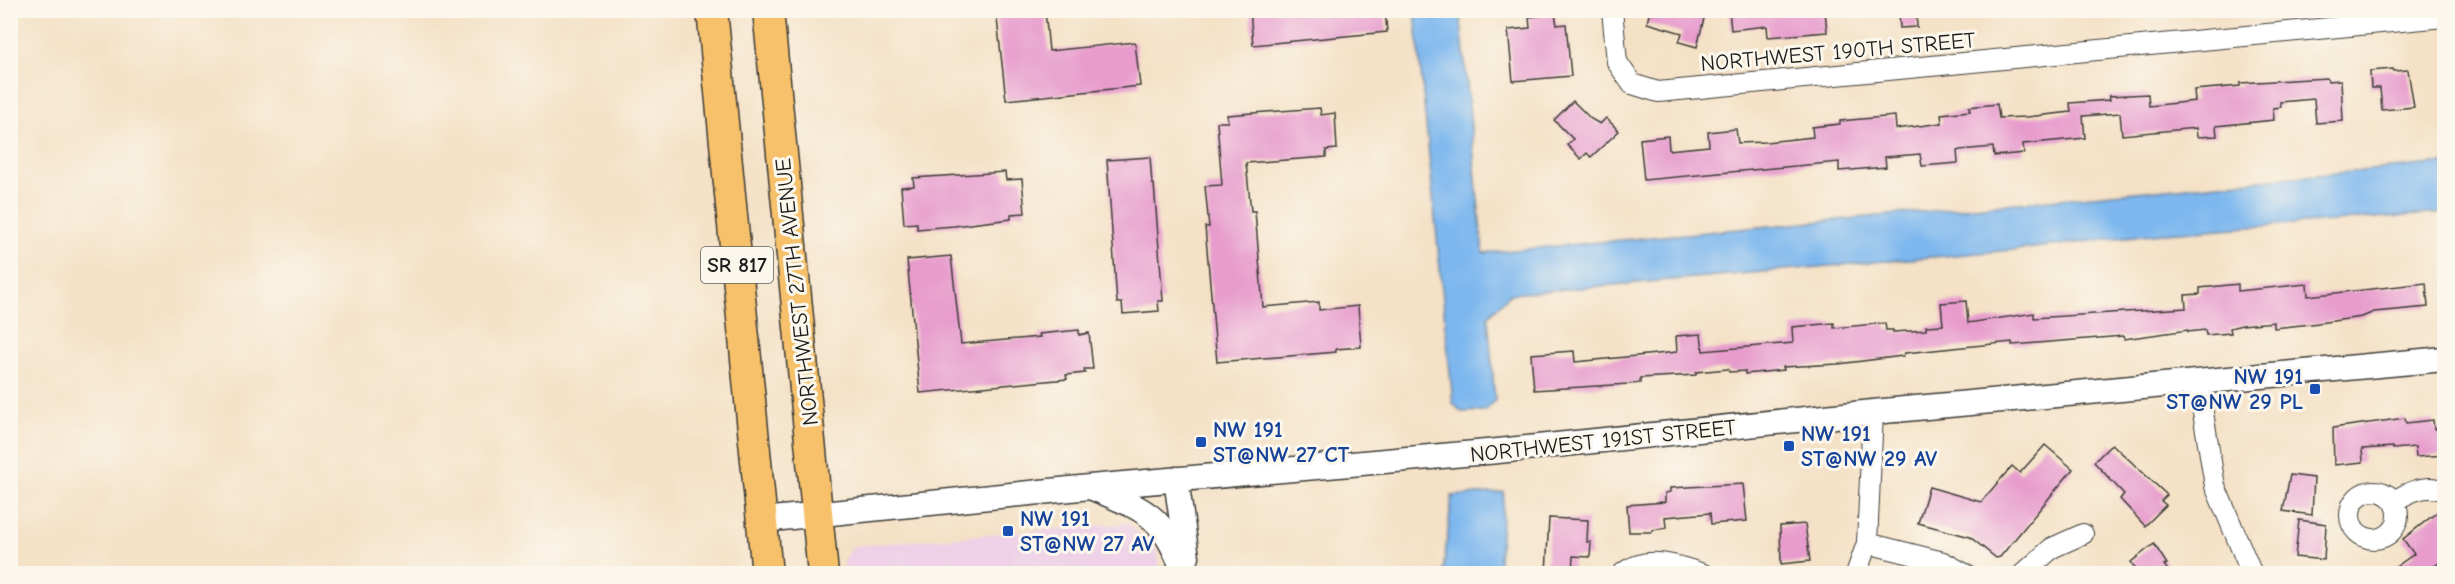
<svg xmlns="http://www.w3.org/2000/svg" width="2455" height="584" font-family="'Comic Neue',sans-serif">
	<rect width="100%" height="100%" fill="#fbf7ec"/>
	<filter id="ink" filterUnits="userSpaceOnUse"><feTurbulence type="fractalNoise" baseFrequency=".0167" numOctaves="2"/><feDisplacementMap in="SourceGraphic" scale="12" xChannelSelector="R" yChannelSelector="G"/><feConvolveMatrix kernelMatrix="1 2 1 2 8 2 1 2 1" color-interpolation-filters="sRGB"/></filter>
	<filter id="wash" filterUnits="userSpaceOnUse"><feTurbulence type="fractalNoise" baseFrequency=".008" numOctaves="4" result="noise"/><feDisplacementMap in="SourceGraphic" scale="24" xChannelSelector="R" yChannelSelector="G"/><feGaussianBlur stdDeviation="1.35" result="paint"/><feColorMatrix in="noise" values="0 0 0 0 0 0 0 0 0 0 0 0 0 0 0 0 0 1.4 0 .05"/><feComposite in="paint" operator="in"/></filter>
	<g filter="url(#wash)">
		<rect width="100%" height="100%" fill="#f4e1c6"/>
		<polygon fill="#eed0e7" points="1128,523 1158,551 1160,573 845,573 844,559 854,546"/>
		<g fill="#7db7ee" stroke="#4c6a85" stroke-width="1.5">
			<polygon points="1415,11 1460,11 1483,253 2444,163 2444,213 2152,234 2024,249 1510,294 1488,317 1495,401 1485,411 1461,412 1453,403"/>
			<polygon points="1504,492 1498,573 1443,573 1452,496"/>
		</g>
		<g id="blocks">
			<g fill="#e79ccd">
				<polygon points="996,10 1045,10 1049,51 1135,42 1140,86 1006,100"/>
				<polygon points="1250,10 1385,10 1387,32 1253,45"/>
				<polygon points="1650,10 1706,10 1697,47 1679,42 1682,33 1647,23"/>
				<polygon points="1729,10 1825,10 1827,32 1768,37 1767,26 1731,30"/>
				<polygon points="1899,10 1916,10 1917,27 1900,28"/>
				<polygon points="1555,14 1557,25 1566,24 1571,76 1513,81 1508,30 1530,28 1529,17"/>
				<polygon points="2393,69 2394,71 2408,70 2414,107 2382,110 2380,88 2371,88 2370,71"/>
				<polygon points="2327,78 2328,81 2341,80 2343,121 2316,123 2314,99 2280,102 2281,107 2273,108 2274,120 2216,126 2217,136 2197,137 2196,128 2122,135 2120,113 2083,116 2085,138 2023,144 2024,153 1994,156 1993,147 1960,150 1957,151 1958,163 1922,166 1920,154 1885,157 1886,167 1839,171 1839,162 1644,180 1640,139 1668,136 1669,150 1709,146 1708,132 1736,129 1738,143 1766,142 1813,137 1812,127 1840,124 1840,121 1895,116 1896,129 1942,123 1941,114 1970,111 1969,107 1997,104 1999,118 2027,117 2071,112 2070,103 2110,100 2109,96 2148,94 2149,106 2195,101 2194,90 2240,86 2240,83"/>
				<polygon points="1573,101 1591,119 1600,124 1606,118 1619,131 1591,157 1587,153 1581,159 1567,145 1573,139 1554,120"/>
				<polygon points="1320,108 1321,115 1335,113 1337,149 1326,150 1326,157 1246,163 1251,211 1255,211 1263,307 1319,302 1319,310 1358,306 1361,347 1336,349 1336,352 1217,362 1205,227 1209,227 1205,186 1222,185 1217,122 1228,122 1227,115"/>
				<polygon points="1150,157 1152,184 1154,184 1163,301 1158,301 1159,311 1123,314 1122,303 1117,303 1107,160"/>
				<polygon points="1005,172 1006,180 1022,179 1025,213 1011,214 1011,219 954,226 917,229 917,223 904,224 901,187 914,186 913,178"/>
				<polygon points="951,256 961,344 1040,337 1039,334 1079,330 1079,335 1089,333 1093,369 1084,369 1085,373 1066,375 1067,379 920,393 907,260"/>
				<polygon points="2426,283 2428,307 2374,312 2362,317 2311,324 2274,328 2274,322 2242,325 2230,328 2231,333 2206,335 2205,330 2188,332 2188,330 2124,339 2123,336 2012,345 2012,342 1905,353 1903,356 1838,364 1783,367 1784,370 1745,374 1745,371 1729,372 1728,369 1696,372 1696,375 1640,378 1640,383 1629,384 1534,390 1531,354 1574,351 1575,362 1677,352 1676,336 1701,334 1703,351 1793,343 1792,327 1834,323 1834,328 1885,323 1886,330 1893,330 1893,332 1926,330 1926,326 1943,325 1941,303 1966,301 1968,323 2034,313 2034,318 2186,308 2185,295 2200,294 2200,288 2238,284 2238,291 2307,284 2308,296"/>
				<polygon points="2405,418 2406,423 2433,420 2434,429 2445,428 2445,455 2416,457 2415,447 2393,449 2393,447 2362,449 2363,462 2334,465 2333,428"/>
				<polygon points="2112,444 2167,495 2161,501 2166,505 2145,526 2120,499 2124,494 2094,462"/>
				<polygon points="2045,445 2073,469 2000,557 1996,558 1970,537 1918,523 1929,487 1981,502 2012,466 2020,473"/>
				<polygon points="2290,475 2314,478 2312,515 2283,511"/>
				<polygon points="1743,484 1747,521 1711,524 1710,513 1665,517 1666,528 1652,530 1652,532 1629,532 1627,505 1665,502 1665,493 1670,492 1670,488"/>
				<polygon points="2445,506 2445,559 2424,573 2387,573 2414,554 2403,539"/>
				<polygon points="1549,518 1588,520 1587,542 1591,542 1590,557 1573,556 1572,573 1546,573"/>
				<polygon points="2299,520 2326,524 2324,560 2295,557"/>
				<polygon points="1805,524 1810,561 1781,564 1780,526"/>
				<polygon points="2154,544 2167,564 2164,565 2170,573 2138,573 2131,562"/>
			</g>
		</g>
	</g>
	<g filter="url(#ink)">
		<use href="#blocks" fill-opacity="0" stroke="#3c3a36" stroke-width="1.5"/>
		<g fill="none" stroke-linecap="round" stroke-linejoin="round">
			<defs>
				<g id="minor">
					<polyline points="1612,10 1617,62 1632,84 1658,92 2444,17"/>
					<polyline points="2198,382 2215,486 2252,574"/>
					<circle cx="2374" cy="515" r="24"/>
					<path d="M2394 501C2409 492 2427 483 2444 491"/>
					<polyline points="1867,543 1943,562 1965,574"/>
					<path d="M1622 574C1646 554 1677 565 1703 574"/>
					<polyline points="1856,574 1867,543 1873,412"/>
					<polyline points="2023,574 2052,548 2083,534"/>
				</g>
				<g id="tertiary">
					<polyline points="1176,479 1187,557"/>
					<path d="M1095 489C1151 512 1162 516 1185 574"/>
					<polyline points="762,520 1090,487 1498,451 1873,412 2444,359"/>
				</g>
				<g id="primary">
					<polyline points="712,10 767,574"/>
					<polyline points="768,10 823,574"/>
				</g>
			</defs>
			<use href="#minor" stroke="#3c3a36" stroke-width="22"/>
			<use href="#tertiary" stroke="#3c3a36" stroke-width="27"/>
			<use href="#primary" stroke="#3c3a36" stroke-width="33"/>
			<use href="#minor" stroke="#fff" stroke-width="20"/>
			<use href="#tertiary" stroke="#fff" stroke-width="24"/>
			<use href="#primary" stroke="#f6c16b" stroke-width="30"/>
		</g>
	</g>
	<g fill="#1a4fb4" stroke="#fbf7ec" stroke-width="2">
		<rect x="2309" y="383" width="12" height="12" rx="3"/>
		<rect x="1195" y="436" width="12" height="12" rx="3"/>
		<rect x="1783" y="440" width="12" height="12" rx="3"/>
		<rect x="1002" y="525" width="12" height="12" rx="3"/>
	</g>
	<g text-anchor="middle" stroke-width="6" stroke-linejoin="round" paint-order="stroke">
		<rect fill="#fbf7ec" stroke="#5f5e5a" stroke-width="1.5" x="701" y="247" width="72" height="36" rx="4.5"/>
		<g font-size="21" font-weight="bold" fill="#1c1c1c">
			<text x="737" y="272">SR 817</text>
		</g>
		<g font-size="22" fill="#1c1c1c" stroke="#fbf7ec">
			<text transform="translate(1838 51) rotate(-5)" y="8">NORTHWEST 190TH STREET</text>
			<text transform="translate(796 292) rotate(-96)" y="8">NORTHWEST 27TH AVENUE</text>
			<text transform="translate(1603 440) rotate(-6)" y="8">NORTHWEST 191ST STREET</text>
		</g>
		<g font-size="22" font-weight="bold" fill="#164399" stroke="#fbf7ec" text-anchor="start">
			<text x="2303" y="384" text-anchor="end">NW 191<tspan x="2303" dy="25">ST@NW 29 PL</tspan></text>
			<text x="1213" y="437">NW 191<tspan x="1213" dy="25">ST@NW 27 CT</tspan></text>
			<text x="1801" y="441">NW 191<tspan x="1801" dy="25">ST@NW 29 AV</tspan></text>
			<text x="1020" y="526">NW 191<tspan x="1020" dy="25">ST@NW 27 AV</tspan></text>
		</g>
	</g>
	<rect width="2455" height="584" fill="none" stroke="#fbf7ec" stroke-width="36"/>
</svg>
